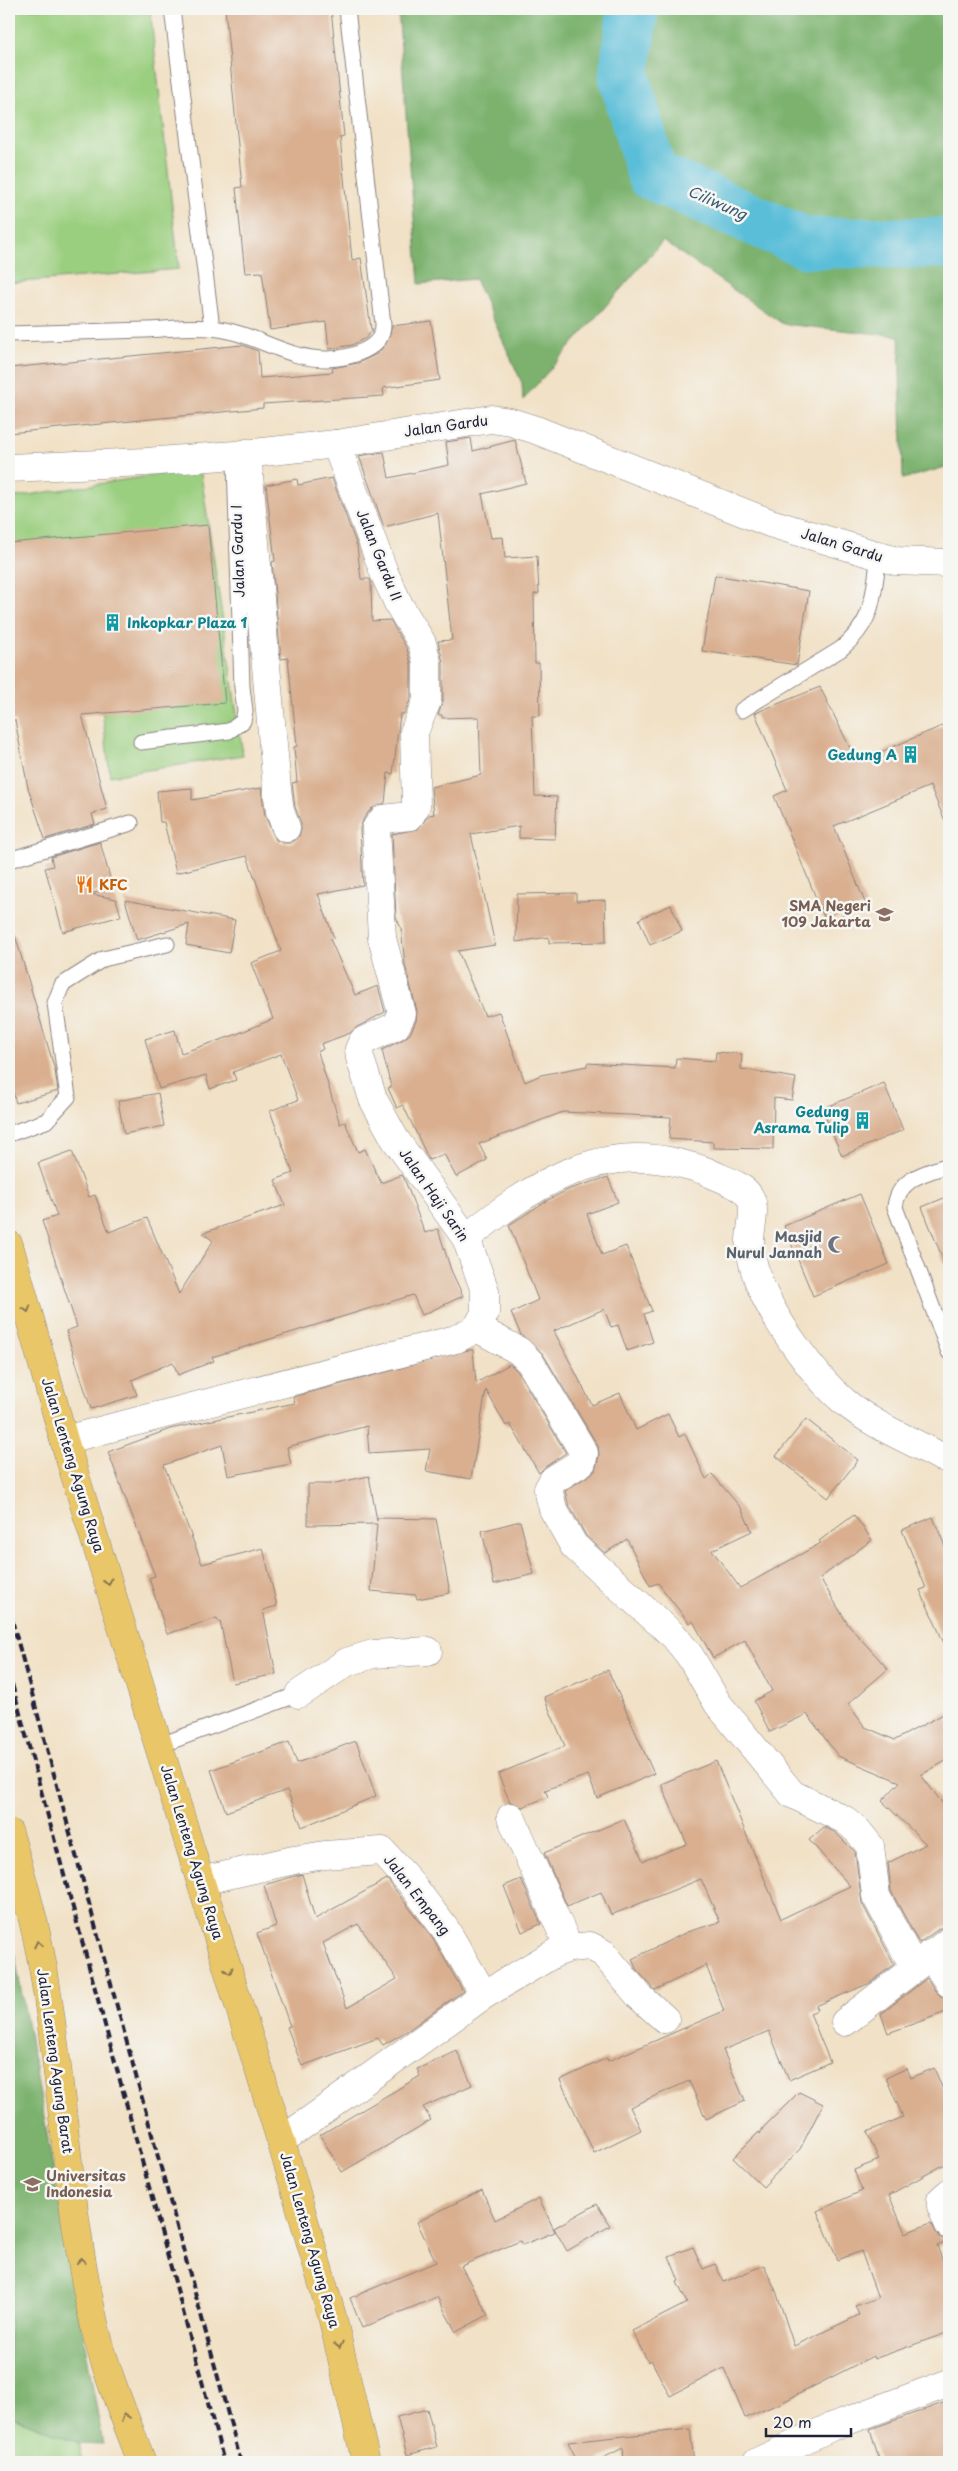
<svg xmlns="http://www.w3.org/2000/svg" width="958" height="2471" font-family="'Playpen Sans',sans-serif">
	<rect width="100%" height="100%" fill="#f6f6f2"/>
	<filter id="ink" filterUnits="userSpaceOnUse"><feTurbulence type="fractalNoise" baseFrequency=".02" numOctaves="2"/><feDisplacementMap in="SourceGraphic" scale="10" xChannelSelector="R" yChannelSelector="G"/><feConvolveMatrix kernelMatrix="1 2 1 2 8 2 1 2 1" color-interpolation-filters="sRGB"/></filter>
	<filter id="wash" filterUnits="userSpaceOnUse"><feTurbulence type="fractalNoise" baseFrequency=".0096" numOctaves="4" result="noise"/><feDisplacementMap in="SourceGraphic" scale="20" xChannelSelector="R" yChannelSelector="G"/><feGaussianBlur stdDeviation="1.12" result="paint"/><feColorMatrix in="noise" values="0 0 0 0 0 0 0 0 0 0 0 0 0 0 0 0 0 1.4 0 .05"/><feComposite in="paint" operator="in"/></filter>
	<g filter="url(#wash)">
		<rect width="100%" height="100%" fill="#f1e1c6"/>
		<g fill="#9bcf80" stroke="#5e785e">
			<polygon points="9,9 150,9 179,269 9,283"/>
			<polygon points="200,468 243,755 110,776 101,700 9,708 9,498"/>
			<polygon points="9,2415 79,2443 83,2462 9,2462"/>
		</g>
		<g fill="#7cb26e" stroke="#4f6a54">
			<polygon points="398,9 949,9 949,466 903,479 899,336 783,324 663,241 523,400 522,383 475,279 419,284"/>
			<polygon points="9,1923 103,2444 79,2443 9,2415"/>
		</g>
		<g fill="none" stroke-linecap="round" stroke-linejoin="round">
			<polyline stroke="#5abed8" stroke-width="51" points="633,9 624,76 652,175 806,243 949,243"/>
		</g>
		<g id="blocks">
			<g fill="#d9af8f" fill-rule="evenodd">
				<polygon points="225,9 331,9 344,136 340,137 352,260 361,258 371,329 373,329 366,338 352,345 329,349 326,322 270,330 262,272 245,273 236,188 242,187"/>
				<polygon points="431,321 440,380 383,388 384,396 263,404 263,408 9,433 9,368 242,345 258,351 260,378 333,372 332,368 358,363 377,354 386,344 392,326"/>
				<polygon points="471,438 473,451 515,440 526,483 482,494 491,538 503,537 505,558 537,556 539,593 534,594 535,663 539,663 540,716 532,716 535,796 557,797 555,839 519,838 519,826 471,834 495,945 458,951 485,1016 499,1012 525,1082 541,1075 587,1066 587,1063 675,1068 676,1058 715,1061 716,1052 742,1054 741,1069 796,1078 792,1100 774,1098 773,1149 713,1148 713,1142 669,1139 671,1117 563,1112 479,1144 487,1160 456,1177 444,1154 429,1160 403,1105 397,1108 388,1088 391,1087 382,1050 402,1040 410,1034 416,1021 417,1011 405,965 401,928 396,917 392,834 418,829 429,815 434,814 431,787 481,775 479,717 442,718 442,715 438,715 443,701 443,662 438,641 452,640 438,513 384,527 359,456 384,452 389,478 449,465 446,442"/>
				<polygon points="332,478 357,546 361,579 370,579 371,583 372,621 390,620 407,649 411,664 411,698 404,714 400,714 393,774 388,773 385,803 371,809 364,818 360,828 363,885 318,894 334,938 330,939 355,995 378,986 385,1012 357,1027 350,1033 321,1044 323,1049 318,1052 340,1124 345,1122 358,1152 365,1149 381,1183 402,1175 404,1178 425,1233 438,1229 451,1270 463,1296 422,1315 413,1295 212,1357 214,1361 178,1375 173,1362 132,1380 137,1395 91,1409 66,1331 77,1327 42,1221 57,1216 38,1163 72,1151 89,1197 95,1195 109,1232 147,1218 179,1294 213,1241 203,1233 285,1205 275,1180 293,1173 270,1111 298,1100 281,1054 233,1072 236,1080 210,1089 206,1075 159,1089 145,1039 175,1030 181,1053 232,1036 273,1019 251,963 281,951 247,856 176,873 164,822 160,822 157,791 192,788 192,800 261,788 265,816 276,840 283,843 291,843 298,838 301,831 301,823 295,807 292,783 297,782 294,747 297,746 288,658 281,659 272,562 275,561 266,485 297,479 298,485"/>
				<polygon points="208,525 225,703 82,715 107,809 92,814 95,824 45,839 28,788 15,720 9,720 9,543"/>
				<polygon points="715,575 809,591 797,665 702,651"/>
				<polygon points="820,687 857,762 949,723 949,830 930,786 834,826 866,905 826,922 774,796 787,790 755,713"/>
				<polygon points="100,842 113,888 90,894 116,899 121,916 63,932 45,868 53,866 51,857"/>
				<polygon points="576,893 576,901 605,900 606,942 549,943 549,937 516,942 517,894"/>
				<polygon points="125,900 235,920 229,953 186,945 189,924 137,940"/>
				<polygon points="671,905 682,931 650,945 639,919"/>
				<polygon points="15,935 55,1070 58,1091 16,1103 9,1079 9,936"/>
				<polygon points="884,1083 903,1130 842,1156 822,1109"/>
				<polygon points="158,1093 164,1126 124,1134 118,1101"/>
				<polygon points="608,1177 618,1202 587,1214 602,1255 626,1246 652,1311 644,1314 653,1342 627,1351 618,1325 611,1327 604,1309 554,1331 592,1405 620,1393 636,1430 668,1414 679,1437 685,1434 706,1479 712,1474 741,1508 752,1531 712,1550 740,1588 821,1543 819,1541 854,1515 872,1540 820,1578 849,1626 888,1669 848,1704 865,1727 895,1740 949,1711 949,1759 921,1775 949,1812 949,1926 940,1928 919,1943 891,1891 888,1863 926,1844 882,1801 900,1782 838,1756 807,1714 770,1732 754,1701 772,1691 745,1640 713,1658 693,1621 689,1623 658,1583 650,1586 627,1539 605,1553 586,1536 568,1503 565,1491 595,1471 599,1456 598,1446 543,1354 521,1335 511,1313 538,1300 509,1225 546,1201 570,1189"/>
				<polygon points="860,1194 889,1264 813,1296 784,1226"/>
				<polygon points="949,1196 949,1272 948,1272 922,1207"/>
				<polygon points="468,1350 473,1350 476,1383 510,1364 518,1372 566,1453 545,1467 539,1473 510,1424 506,1426 486,1390 471,1479 426,1471 430,1449 369,1453 367,1426 287,1447 291,1464 228,1476 222,1445 164,1465 202,1564 263,1548 277,1606 263,1610 276,1674 233,1683 220,1621 218,1621 217,1618 167,1634 149,1578 155,1576 108,1452 170,1429 295,1403 293,1397"/>
				<polygon points="806,1419 858,1460 828,1498 776,1456"/>
				<polygon points="369,1476 377,1521 377,1518 436,1519 450,1593 417,1599 416,1595 371,1591 377,1524 308,1525 308,1484 331,1484"/>
				<polygon points="933,1517 949,1556 949,1654 920,1590 926,1588 902,1530"/>
				<polygon points="520,1521 534,1574 494,1584 482,1531"/>
				<polygon points="608,1670 654,1774 597,1798 588,1775 545,1790 548,1797 522,1807 510,1802 498,1774 565,1746 544,1697"/>
				<polygon points="356,1741 376,1796 302,1827 287,1790 226,1812 211,1770 289,1742 297,1763"/>
				<polygon points="716,1761 781,1919 850,1886 809,1840 824,1827 836,1833 855,1852 862,1903 894,1964 870,1983 816,2006 818,2010 810,2013 830,2062 789,2080 769,2031 723,2050 745,2101 706,2119 689,2081 630,2107 641,2130 594,2153 560,2080 607,2058 608,2061 724,2011 706,1965 655,1990 636,1969 632,1959 687,1932 720,1922 701,1879 611,1915 601,1892 567,1906 544,1853 624,1819 643,1861 687,1844 661,1784"/>
				<path d="M302 1874 315 1919 387 1879 433 1939 463 1991 407 2031 383 2045 378 2038 302 2066 287 2027 290 2026 257 1933 276 1926 264 1885ZM358 1924 397 1979 347 2008 323 1943Z"/>
				<polygon points="521,1879 541,1924 522,1932 504,1886"/>
				<polygon points="927,1978 936,1992 942,1997 949,1999 949,2011 888,2033 881,2014"/>
				<polygon points="457,2051 472,2085 423,2107 431,2120 342,2172 320,2135 420,2076 417,2069"/>
				<polygon points="907,2068 911,2078 934,2068 949,2104 949,2162 889,2195 905,2233 931,2223 939,2237 946,2240 947,2242 937,2246 949,2278 949,2332 874,2359 873,2356 783,2402 745,2418 724,2368 670,2396 651,2360 648,2362 632,2331 687,2303 677,2282 679,2281 669,2256 693,2247 703,2269 715,2264 724,2282 764,2265 776,2291 794,2346 859,2315 855,2306 878,2298 861,2251 838,2260 817,2211 862,2191 854,2170 879,2160 867,2132 903,2117 886,2078"/>
				<polygon points="799,2092 823,2104 800,2149 763,2187 733,2158 759,2132 760,2134 763,2128"/>
				<polygon points="482,2190 495,2220 539,2198 555,2232 522,2245 520,2241 461,2266 488,2315 456,2332 437,2297 362,2328 350,2298 436,2262 417,2222"/>
				<polygon points="597,2204 610,2226 567,2251 554,2228"/>
				<polygon points="949,2401 949,2462 880,2462 870,2429"/>
				<polygon points="427,2409 437,2447 407,2455 397,2417"/>
				<polygon points="690,2429 694,2462 624,2462 623,2448 595,2462 578,2462 568,2442"/>
			</g>
		</g>
	</g>
	<g filter="url(#ink)">
		<use href="#blocks" fill-opacity="0" stroke="#8a8280" stroke-width="1"/>
		<g fill="none" stroke-linecap="round" stroke-linejoin="round">
			<defs>
				<g id="lane">
					<polyline points="172,9 212,328"/>
					<path d="M9 334C55 333 100 331 146 330 167 329 190 326 211 328 252 331 286 360 328 359 350 358 384 349 383 324L347 9"/>
					<path d="M742 710 841 649C876 619 872 598 879 556"/>
					<polyline points="141,742 229,731 243,721 245,711 242,687 235,462"/>
					<polyline points="9,860 131,823"/>
					<polyline points="9,1134 46,1121 68,1097 55,1003 62,985 103,959 167,944"/>
					<path d="M949 1165C925 1173 898 1178 895 1207L949 1352"/>
					<polyline points="158,1746 299,1694"/>
				</g>
				<g id="street">
					<polyline points="247,453 277,789 280,811 286,828"/>
					<polyline points="9,468 146,462 235,455 336,444 491,419 511,422 536,430 770,523 896,561 949,563"/>
					<path d="M466 1238C528 1189 595 1142 678 1163 689 1166 700 1168 710 1173 721 1179 743 1185 749 1196 758 1208 749 1230 750 1244 750 1254 753 1264 756 1274 769 1314 813 1376 846 1403 874 1426 910 1440 941 1457"/>
					<polyline points="477,1328 519,1351 530,1362 584,1453 582,1462 553,1480 548,1489 553,1509 574,1546 674,1636 690,1656 718,1704 792,1794 845,1820 858,1831 870,1846 876,1896 914,1967"/>
					<polyline points="64,1440 456,1339 477,1328 485,1313 485,1291 466,1238 395,1139 373,1099 360,1058 359,1049 363,1041 396,1026 402,1014 382,938 376,828 383,819 410,816 416,806 414,732 427,701 427,662 422,643 399,605 385,575 336,444"/>
					<polyline points="299,1694 347,1662 373,1654 428,1651"/>
					<polyline points="511,1817 569,1948"/>
					<polyline points="201,1881 294,1860 325,1855 382,1851 410,1882 446,1930 484,1995"/>
					<polyline points="930,1954 949,1983"/>
					<polyline points="845,2022 949,1941"/>
					<polyline points="281,2141 484,1995 555,1953 569,1948 590,1946 603,1953 640,1997 665,2019"/>
					<polyline points="949,2193 941,2200 941,2206 949,2225"/>
					<polyline points="757,2462 831,2427 949,2383"/>
				</g>
				<g id="primary">
					<polyline points="9,1245 64,1440 281,2141 332,2316 366,2462"/>
					<path d="M9 1833C22 1878 35 1922 43 1968 64 2087 67 2209 95 2327 106 2373 125 2418 142 2462"/>
				</g>
			</defs>
			<use href="#lane" stroke="#8a8280" stroke-width="17"/>
			<use href="#street" stroke="#8a8280" stroke-width="29"/>
			<use href="#primary" stroke="#8a8280" stroke-width="29"/>
			<use href="#lane" stroke="#fff" stroke-width="15"/>
			<use href="#street" stroke="#fff" stroke-width="28"/>
			<use href="#primary" stroke="#e9c769" stroke-width="28"/>
			<g stroke="#22223b" stroke-width="4" stroke-dasharray="8 4" stroke-linecap="butt">
				<polyline points="9,1609 241,2462"/>
				<polyline points="9,1673 224,2462"/>
			</g>
		</g>
		<defs><path id="oneway-chevron" d="M-2-3.5L2.5 0L-2 3.5" fill="none" stroke-width="1.6" stroke-linecap="round" stroke-linejoin="round" transform="scale(1.25)"/></defs>
		<g stroke="#867452">
			<use href="#oneway-chevron" transform="translate(27 1309) rotate(74)"/>
			<use href="#oneway-chevron" transform="translate(108 1582) rotate(73)"/>
			<use href="#oneway-chevron" transform="translate(38 1944) rotate(-102)"/>
			<use href="#oneway-chevron" transform="translate(229 1971) rotate(73)"/>
			<use href="#oneway-chevron" transform="translate(81 2261) rotate(-98)"/>
			<use href="#oneway-chevron" transform="translate(339 2345) rotate(77)"/>
			<use href="#oneway-chevron" transform="translate(125 2417) rotate(-111)"/>
		</g>
	</g>
	<defs>
		<symbol id="building-bare" viewBox="-9 -9 18 18"><path d="M-4-6H4V6H1V3H-1V6H-4ZM-2.5-4.3h1.7v1.8h-1.7ZM.8-4.3h1.7v1.8H.8ZM-2.5-1h1.7V.8h-1.7ZM.8-1h1.7V.8H.8Z" fill="#0f9aa8" stroke="#f6f6f2" stroke-width="2.5" paint-order="stroke"/></symbol>
		<symbol id="restaurant-bare" viewBox="-9 -9 18 18"><path d="M-5-6h1v4h1v-4h1v4h1v-4h1v5L-1.5 .5V6h-2V.5L-5-1ZM5-6V6H3V1.5H1.5Q1.5-4 5-6Z" fill="#e8710a" stroke="#f6f6f2" stroke-width="2.5" paint-order="stroke"/></symbol>
		<symbol id="school-bare" viewBox="-9 -9 18 18"><path d="M0-5L7-2L0 1L-7-2ZM-4 1L0 2.5L4 1V4Q0 6-4 4Z" fill="#8d6e63" stroke="#f6f6f2" stroke-width="2.5" paint-order="stroke"/></symbol>
		<symbol id="mosque-bare" viewBox="-9 -9 18 18"><path d="M3.5-4.9A6 6 0 1 0 3.5 4.9A5 5 0 1 1 3.5-4.9Z" fill="#6b7280" stroke="#f6f6f2" stroke-width="2.5" paint-order="stroke"/></symbol>
		<symbol id="university-bare" viewBox="-9 -9 18 18"><path d="M0-5L7-2L0 1L-7-2ZM-4 1L0 2.5L4 1V4Q0 6-4 4Z" fill="#8d6e63" stroke="#f6f6f2" stroke-width="2.5" paint-order="stroke"/></symbol>
	</defs>
	<g fill-rule="evenodd">
		<use href="#building-bare" x="100" y="610" width="25" height="25"/>
		<use href="#building-bare" x="898" y="742" width="25" height="25"/>
		<use href="#restaurant-bare" x="72" y="872" width="25" height="25"/>
		<use href="#school-bare" x="872" y="902" width="25" height="25"/>
		<use href="#building-bare" x="850" y="1108" width="25" height="25"/>
		<use href="#mosque-bare" x="824" y="1232" width="25" height="25"/>
		<use href="#university-bare" x="20" y="2172" width="25" height="25"/>
	</g>
	<g text-anchor="middle" stroke-width="5" stroke-linejoin="round" paint-order="stroke">
		<g font-size="14" fill="#22223b" stroke="#f6f6f2">
			<text transform="translate(446 426) rotate(-8)" y="5">Jalan Gardu</text>
			<text transform="translate(842 545) rotate(17)" y="5">Jalan Gardu</text>
			<text transform="translate(238 551) rotate(-92)" y="5">Jalan Gardu I</text>
			<text transform="translate(379 555) rotate(68)" y="5">Jalan Gardu II</text>
			<text transform="translate(434 1195) rotate(55)" y="5">Jalan Haji Sarin</text>
			<text transform="translate(73 1465) rotate(73)" y="5">Jalan Lenteng Agung Raya</text>
			<text transform="translate(192 1852) rotate(73)" y="5">Jalan Lenteng Agung Raya</text>
			<text transform="translate(417 1895) rotate(52)" y="5">Jalan Empang</text>
			<text transform="translate(55 2061) rotate(82)" y="5">Jalan Lenteng Agung Barat</text>
			<text transform="translate(310 2240) rotate(74)" y="5">Jalan Lenteng Agung Raya</text>
		</g>
		<g font-size="14" font-weight="bold" fill="#0d838f" stroke="#f6f6f2" text-anchor="end">
			<text x="127" y="628" text-anchor="start">Inkopkar Plaza 1</text>
			<text x="897" y="760">Gedung A</text>
			<text x="849" y="1117">Gedung<tspan x="849" dy="16">Asrama Tulip</tspan></text>
		</g>
		<g font-size="14" font-weight="bold" fill="#c56008" stroke="#f6f6f2" text-anchor="start">
			<text x="99" y="890">KFC</text>
		</g>
		<g font-size="14" font-weight="bold" fill="#785e54" stroke="#f6f6f2" text-anchor="end">
			<text x="871" y="911">SMA Negeri<tspan x="871" dy="16">109 Jakarta</tspan></text>
			<text x="46" y="2181" text-anchor="start">Universitas<tspan x="46" dy="16">Indonesia</tspan></text>
		</g>
		<g font-size="14" font-weight="bold" fill="#5b616d" stroke="#f6f6f2" text-anchor="end">
			<text x="822" y="1242">Masjid<tspan x="822" dy="16">Nurul Jannah</tspan></text>
		</g>
		<g font-size="15" font-style="italic" fill="#365972" stroke="#f6f6f2">
			<text transform="translate(717 203) rotate(24)" y="5">Ciliwung</text>
		</g>
	</g>
	<rect width="958" height="2471" fill="none" stroke="#f6f6f2" stroke-width="30"/>
	<path d="M766 2428v8h85v-8" fill="none" stroke="#22223b" stroke-width="2.5"/>
	<text x="773" y="2428" font-size="15" fill="#22223b" stroke="#f6f6f2" stroke-width="4" paint-order="stroke">20 m</text>
</svg>
